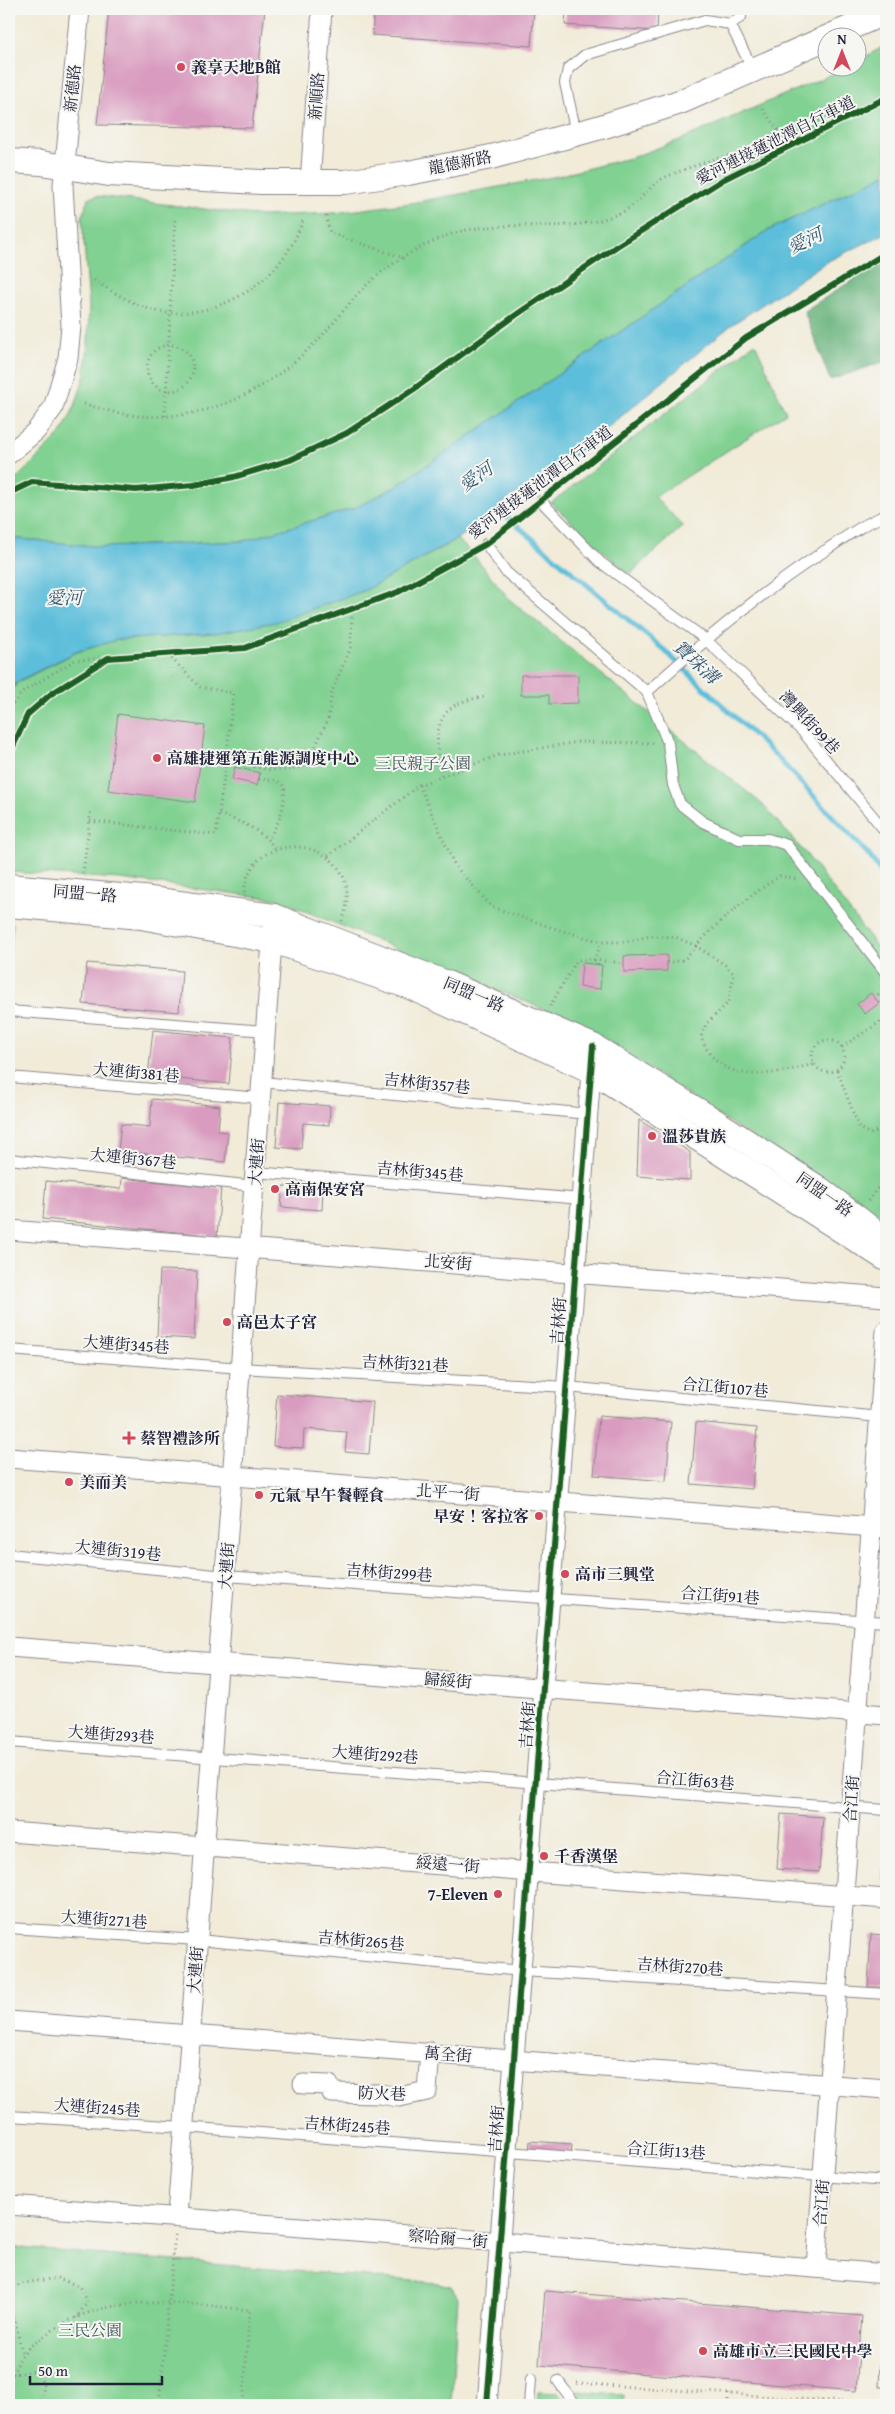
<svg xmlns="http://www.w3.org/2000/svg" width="895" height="2414" font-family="'Gentium Book Plus','Noto Serif TC',serif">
	<rect width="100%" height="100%" fill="#f6f6f2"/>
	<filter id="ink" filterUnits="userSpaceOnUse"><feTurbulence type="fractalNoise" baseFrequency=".02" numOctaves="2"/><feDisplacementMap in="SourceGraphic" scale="10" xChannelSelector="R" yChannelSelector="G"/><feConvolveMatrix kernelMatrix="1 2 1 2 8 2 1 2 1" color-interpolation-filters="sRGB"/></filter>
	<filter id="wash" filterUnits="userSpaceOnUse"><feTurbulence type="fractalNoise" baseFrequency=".0096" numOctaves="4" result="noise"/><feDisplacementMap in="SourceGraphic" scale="20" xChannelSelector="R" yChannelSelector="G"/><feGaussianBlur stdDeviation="1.12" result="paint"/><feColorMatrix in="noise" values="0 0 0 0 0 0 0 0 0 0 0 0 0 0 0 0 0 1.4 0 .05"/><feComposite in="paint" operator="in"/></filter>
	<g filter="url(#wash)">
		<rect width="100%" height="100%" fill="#f1ebd8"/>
		<g fill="#81d192" stroke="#527a66">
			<polygon points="886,45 886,174 767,231 395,487 355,508 244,541 104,547 9,538 9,482 17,478 61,434 75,406 84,378 88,346 89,304 82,218 88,198 97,196 262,216 334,213 411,203 553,177 630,158 680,140 846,68 858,68 858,61"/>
			<polygon points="755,343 786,413 655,497 683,526 629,575 551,503"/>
			<polygon points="457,539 471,552 510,600 762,804 807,855 886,959 886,1228 587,1027 276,899 120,879 9,872 9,693 18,682 77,652 117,640 216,633 276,621 366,590"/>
			<polygon points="9,2247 438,2283 451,2286 458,2297 451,2405 9,2405"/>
			<polygon points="576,2390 624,2395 623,2405 587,2405"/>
			<polygon points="539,2392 558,2393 569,2405 538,2405"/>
		</g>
		<polygon fill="#68b37c" stroke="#456a5c" points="886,259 886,361 830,380 804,311"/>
		<polygon fill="#5cbeda" stroke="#3f708a" points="886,174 886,233 826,262 730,326 565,463 508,499 481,525 366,590 276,622 216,633 117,640 76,652 18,681 9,693 9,538 104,547 244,541 355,508 395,487 767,231"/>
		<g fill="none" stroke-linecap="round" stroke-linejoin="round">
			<polyline stroke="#5cbeda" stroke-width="5" points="494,506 664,650 775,755 868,854 886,879"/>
		</g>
		<g id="blocks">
			<g fill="#d99bbf">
				<polygon points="109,9 265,9 252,128 97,125"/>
				<polygon points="374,9 534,9 531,46 372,35"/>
				<polygon points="566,9 658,9 657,31 565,25"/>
				<polygon points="521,675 578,675 578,703 549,704 549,695 521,695"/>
				<polygon points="118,714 205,726 195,802 108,790"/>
				<polygon points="235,767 260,773 257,785 232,779"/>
				<polygon points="9,923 14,923 10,955 9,955"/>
				<polygon points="667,955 667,971 624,972 624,956"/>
				<polygon points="87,963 182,971 179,1012 83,1004"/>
				<polygon points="582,963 602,965 600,989 580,987"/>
				<polygon points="871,993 879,1003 865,1014 857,1004"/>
				<polygon points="153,1030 233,1038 229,1084 148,1076"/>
				<polygon points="152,1099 220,1106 218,1131 228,1132 225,1162 118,1151 121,1124 150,1127"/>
				<polygon points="279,1102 330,1106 329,1125 303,1123 301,1149 276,1147"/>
				<polygon points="639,1120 690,1152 690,1180 637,1176"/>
				<polygon points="122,1178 221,1188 217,1236 43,1219 46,1181 121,1189"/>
				<polygon points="283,1186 323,1189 322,1210 281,1207"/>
				<polygon points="160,1270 197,1271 194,1339 157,1337"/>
				<polygon points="277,1394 373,1402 369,1454 345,1452 347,1432 304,1429 303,1448 273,1446"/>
				<polygon points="599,1416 671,1422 666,1481 594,1475"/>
				<polygon points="696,1422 757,1428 752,1489 691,1484"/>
				<polygon points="781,1814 823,1817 819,1872 777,1869"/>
				<polygon points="885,1842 886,1842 886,1881 883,1881"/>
				<polygon points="871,1934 886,1935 886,1987 868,1987"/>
				<polygon points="530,2141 572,2144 571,2155 529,2152"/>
				<polygon points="545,2291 862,2316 856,2391 539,2365"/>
				<polygon points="881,2337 886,2337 886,2387 879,2387"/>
			</g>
		</g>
	</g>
	<g filter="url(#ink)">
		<use href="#blocks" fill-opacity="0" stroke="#8a868a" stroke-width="1"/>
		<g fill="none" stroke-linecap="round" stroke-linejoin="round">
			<defs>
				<g id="service">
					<polyline points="730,24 753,70"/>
					<polyline points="576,133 565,83 568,69 585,55 705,20 730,24 741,17 741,9"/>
					<polyline points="541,501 600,562 705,639 802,731 886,832"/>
					<polyline points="486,544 506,572 647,692 668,743 673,785 680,804 703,822 739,839 768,839 787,845 886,973"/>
					<path d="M647 692C703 641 760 593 823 552 844 538 863 524 886 515"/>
					<polyline points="9,1011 266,1031"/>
					<polyline points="9,1077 261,1098"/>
					<polyline points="262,1082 588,1114"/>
					<polyline points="9,1159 254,1186"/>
					<polyline points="255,1172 582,1199"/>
					<polyline points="9,1350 241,1368 567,1387 880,1417"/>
					<polyline points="9,1554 225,1576 886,1622"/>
					<polyline points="9,1742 886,1810"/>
					<polyline points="9,1928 198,1940 522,1971 886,1994"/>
					<polyline points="9,2116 184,2127 886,2181"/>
					<polyline points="558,2381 576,2405"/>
					<polyline points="529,2405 531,2379"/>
				</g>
				<g id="minor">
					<polyline points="310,183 322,9"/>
					<polyline points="9,454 36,431 53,408 68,358 71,326 63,185 80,9"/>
					<polyline points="9,1230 886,1297"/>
					<polyline points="9,1458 886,1528"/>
					<polyline points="9,1647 886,1715"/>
					<polyline points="9,1832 886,1899"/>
					<polyline points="9,2021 886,2089"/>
					<polyline points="303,2084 329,2085 332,2093 380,2094 399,2097 427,2091 430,2052"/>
					<polyline points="9,2205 501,2242 886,2274"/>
					<polyline points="177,2216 274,916"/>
					<polyline points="816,2267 886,1331"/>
					<polyline points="487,2405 592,1060"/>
				</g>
				<g id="tertiary">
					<polyline points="9,161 41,163 109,174 261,182 345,182 408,173 491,157 601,127 680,102 886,12"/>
					<polyline points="9,886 143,898 274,916 447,983 593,1046 712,1119 820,1189 886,1240"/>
					<polyline points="9,905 141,917 273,941 410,987 592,1071 886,1259"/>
				</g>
			</defs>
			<use href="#service" stroke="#8a868a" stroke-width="12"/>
			<use href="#minor" stroke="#8a868a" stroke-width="21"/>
			<use href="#tertiary" stroke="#8a868a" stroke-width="26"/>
			<g stroke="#8a868a" stroke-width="3" stroke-dasharray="1 4" stroke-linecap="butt">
				<polyline points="763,109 789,146"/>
				<polyline points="326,216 330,233 404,258"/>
				<path d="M94 280C116 294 144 312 171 313 230 315 285 275 303 220"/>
				<circle cx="170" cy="368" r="23"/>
				<path d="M84 404C99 408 114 413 129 415 206 424 267 392 320 338 337 320 352 298 371 281 389 264 422 245 446 236 504 214 566 239 622 212 637 205 647 189 660 180 672 173 723 155 736 154 746 153 753 156 762 160"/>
				<polyline points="165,416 175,218"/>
				<path d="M168 655 200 687 233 693 227 754C240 767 269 771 288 770 294 770 301 767 307 765L328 719 332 691 351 647 352 609"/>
				<polyline points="9,707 24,691 75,660 108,658"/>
				<path d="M441 775C433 732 434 701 486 697"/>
				<path d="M259 779 277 781 285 786C284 807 281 821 268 839"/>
				<path d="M419 785 455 866 492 907 553 928 602 942H626L650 936 675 937 696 946C721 919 749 896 780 876L796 879"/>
				<path d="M219 814C241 822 262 829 275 849"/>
				<polyline points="90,821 216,835 227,754"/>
				<polyline points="328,856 419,785 499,755 578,742 655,743"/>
				<polyline points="83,873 91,809"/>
				<path d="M244 892C251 817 376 841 341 923"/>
				<polyline points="594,960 624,963"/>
				<path d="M667 963 684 960 696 946 725 965 734 974 728 1003 706 1024 701 1037C720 1088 772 1075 814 1064"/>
				<polyline points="881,985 886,992"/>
				<polyline points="874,998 884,990"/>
				<polyline points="550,1006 577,960 594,960 602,942"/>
				<circle cx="828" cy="1056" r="16"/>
				<polyline points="842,1047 886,1018"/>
				<polyline points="837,1070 859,1128 870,1134 886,1127"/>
				<polyline points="868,1201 886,1177"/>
				<polyline points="9,2290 24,2283 57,2278 79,2286 87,2303 76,2318"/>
				<polyline points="9,2314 15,2320 22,2353"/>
				<polyline points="577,2383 886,2405"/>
				<path d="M40 2405 44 2387 37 2371 13 2374C23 2349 26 2350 47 2334 108 2290 180 2303 250 2310L243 2405"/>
				<polyline points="159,2405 175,2234"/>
				<polyline points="264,2405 264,2400"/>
				<polyline points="728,2405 728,2394"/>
			</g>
			<use href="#service" stroke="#fff" stroke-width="10"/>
			<use href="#minor" stroke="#fff" stroke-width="19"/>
			<use href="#tertiary" stroke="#fff" stroke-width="24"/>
			<defs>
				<g id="cycleway">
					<polyline points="9,493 32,482 136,490 194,485 234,477 290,460 347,433 414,389 516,315 617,246 724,179 886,98"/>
					<polyline points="9,755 28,714 51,694 108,658 245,648 398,592 486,544 746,338 886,253"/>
					<polyline points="487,2405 593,1046"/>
				</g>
			</defs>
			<use href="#cycleway" stroke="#f6f6f2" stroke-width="9"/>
			<use href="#cycleway" stroke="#1b5e20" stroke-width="6"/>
		</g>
	</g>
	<g fill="#d1495b" stroke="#f6f6f2" stroke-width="2">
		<circle cx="181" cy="67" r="5"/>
		<circle cx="157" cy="758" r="5"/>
		<circle cx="652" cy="1136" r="5"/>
		<circle cx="275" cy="1189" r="5"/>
		<circle cx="227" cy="1322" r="5"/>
		<path d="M126.5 1430.5h5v5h5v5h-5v5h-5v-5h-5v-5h5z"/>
		<circle cx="69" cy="1482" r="5"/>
		<circle cx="259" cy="1495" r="5"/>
		<circle cx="539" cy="1516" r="5"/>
		<circle cx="565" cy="1574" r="5"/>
		<circle cx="544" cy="1856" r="5"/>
		<circle cx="498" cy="1894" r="5"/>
		<circle cx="703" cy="2351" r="5"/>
	</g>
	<g text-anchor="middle" stroke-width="4" stroke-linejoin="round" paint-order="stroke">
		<g font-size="16" font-weight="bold" fill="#22223b" stroke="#f6f6f2" text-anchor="start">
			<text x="191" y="73">義享天地B館</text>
			<text x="167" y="764">高雄捷運第五能源調度中心</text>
			<text x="662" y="1142">溫莎貴族</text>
			<text x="285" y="1195">高南保安宮</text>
			<text x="237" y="1328">高邑太子宮</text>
			<text x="140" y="1444">蔡智禮診所</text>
			<text x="79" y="1488">美而美</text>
			<text x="269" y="1501">元氣 早午餐輕食</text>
			<text x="529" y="1522" text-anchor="end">早安！客拉客</text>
			<text x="575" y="1580">高市三興堂</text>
			<text x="554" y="1862">千香漢堡</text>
			<text x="488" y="1900" text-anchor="end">7-Eleven</text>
			<text x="713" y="2357">高雄市立三民國民中學</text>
		</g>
		<g font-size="16" fill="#22223b" stroke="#f6f6f2">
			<text transform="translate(72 88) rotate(-84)" y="6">新德路</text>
			<text transform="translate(316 96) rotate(-86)" y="6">新順路</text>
			<text transform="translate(775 140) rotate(-27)" y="6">愛河連接蓮池潭自行車道</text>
			<text transform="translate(460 162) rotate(-11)" y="6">龍德新路</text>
			<text transform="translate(540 482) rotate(-37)" y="6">愛河連接蓮池潭自行車道</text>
			<text transform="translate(810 722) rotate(47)" y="6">灣興街99巷</text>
			<text transform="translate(85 893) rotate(5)" y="6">同盟一路</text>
			<text transform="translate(474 994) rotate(23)" y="6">同盟一路</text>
			<text transform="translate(136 1072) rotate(5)" y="6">大連街381巷</text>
			<text transform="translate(427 1083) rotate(6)" y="6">吉林街357巷</text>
			<text transform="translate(133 1158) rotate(6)" y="6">大連街367巷</text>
			<text transform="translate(256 1162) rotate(-86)" y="6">大連街</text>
			<text transform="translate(420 1171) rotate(5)" y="6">吉林街345巷</text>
			<text transform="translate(825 1194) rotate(35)" y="6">同盟一路</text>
			<text transform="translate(448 1262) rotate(4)" y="6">北安街</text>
			<text transform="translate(558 1321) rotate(-86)" y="6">吉林街</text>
			<text transform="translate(126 1344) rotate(4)" y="6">大連街345巷</text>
			<text transform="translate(405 1363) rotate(3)" y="6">吉林街321巷</text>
			<text transform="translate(725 1387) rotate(5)" y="6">合江街107巷</text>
			<text transform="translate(448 1492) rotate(4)" y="6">北平一街</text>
			<text transform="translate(118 1550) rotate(6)" y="6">大連街319巷</text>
			<text transform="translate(226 1566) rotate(-86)" y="6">大連街</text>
			<text transform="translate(389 1572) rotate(4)" y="6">吉林街299巷</text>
			<text transform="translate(720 1595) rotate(4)" y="6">合江街91巷</text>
			<text transform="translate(448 1680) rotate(4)" y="6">歸綏街</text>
			<text transform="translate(527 1725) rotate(-86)" y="6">吉林街</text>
			<text transform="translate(111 1734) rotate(4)" y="6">大連街293巷</text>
			<text transform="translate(375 1754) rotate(4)" y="6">大連街292巷</text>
			<text transform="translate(695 1780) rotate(5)" y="6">合江街63巷</text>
			<text transform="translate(851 1799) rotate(-86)" y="6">合江街</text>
			<text transform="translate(448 1864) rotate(4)" y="6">綏遠一街</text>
			<text transform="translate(104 1919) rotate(4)" y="6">大連街271巷</text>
			<text transform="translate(361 1940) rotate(5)" y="6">吉林街265巷</text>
			<text transform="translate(680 1966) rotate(4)" y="6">吉林街270巷</text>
			<text transform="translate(195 1970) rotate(-86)" y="6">大連街</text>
			<text transform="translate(448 2054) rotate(4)" y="6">萬全街</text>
			<text transform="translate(382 2093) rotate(2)" y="6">防火巷</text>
			<text transform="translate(97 2107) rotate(4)" y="6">大連街245巷</text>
			<text transform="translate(347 2125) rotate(4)" y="6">吉林街245巷</text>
			<text transform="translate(496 2129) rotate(-86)" y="6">吉林街</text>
			<text transform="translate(666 2150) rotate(4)" y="6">合江街13巷</text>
			<text transform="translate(821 2203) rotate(-86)" y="6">合江街</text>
			<text transform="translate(448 2238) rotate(5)" y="6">察哈爾一街</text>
		</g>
		<g font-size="16" fill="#3e5755" stroke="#f6f6f2">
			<text x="423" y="769">三民親子公園</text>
			<text x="90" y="2336">三民公園</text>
		</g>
		<g font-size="18" font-style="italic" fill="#365973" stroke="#f6f6f2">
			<text transform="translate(805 241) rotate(-26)" y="6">愛河</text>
			<text transform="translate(476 477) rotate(-35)" y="6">愛河</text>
			<text x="64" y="604">愛河</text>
			<text transform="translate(696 662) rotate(43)" y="6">寶珠溝</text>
		</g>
	</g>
	<rect width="895" height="2414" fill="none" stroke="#f6f6f2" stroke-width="30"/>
	<g transform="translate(842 52)"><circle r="24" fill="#f6f6f2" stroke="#a1a1a9"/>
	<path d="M0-4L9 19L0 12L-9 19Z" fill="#d1495b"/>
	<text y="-8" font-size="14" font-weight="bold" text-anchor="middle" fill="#22223b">N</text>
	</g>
	<path d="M30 2376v8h132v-8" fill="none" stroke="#22223b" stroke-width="2.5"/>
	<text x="38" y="2376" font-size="15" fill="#22223b" stroke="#f6f6f2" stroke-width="4" paint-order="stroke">50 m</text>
</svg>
